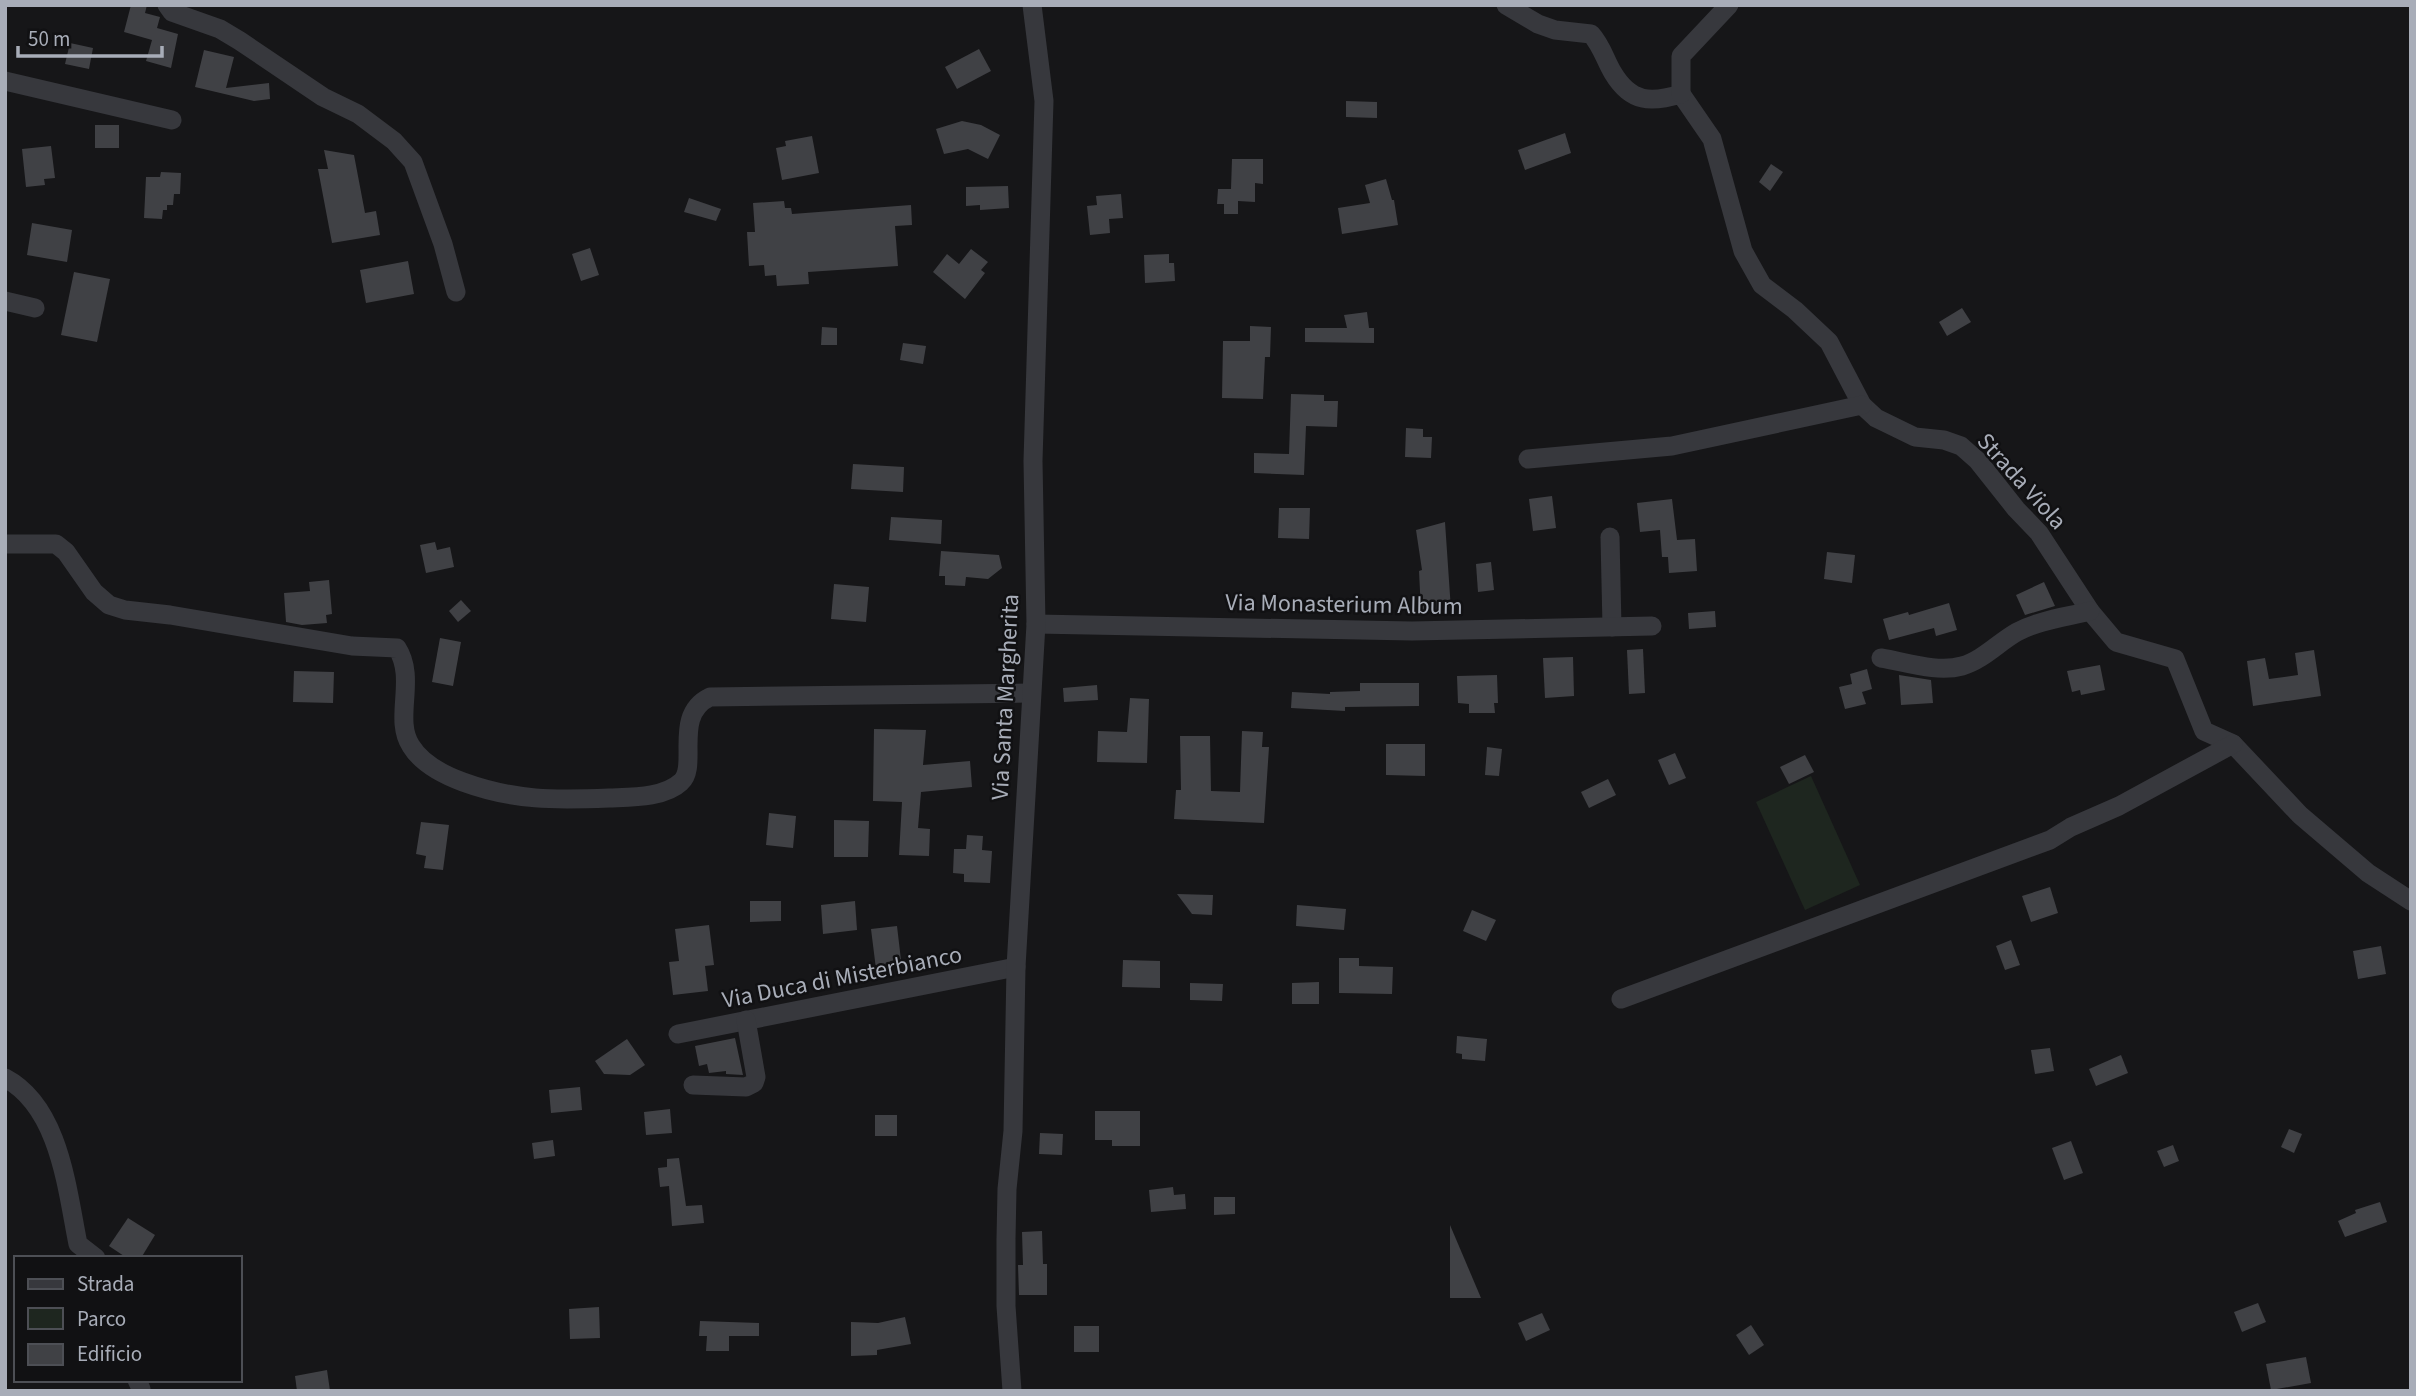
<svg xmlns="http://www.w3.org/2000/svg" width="2416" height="1396" font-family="'Source Sans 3',sans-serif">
	<rect width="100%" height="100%" fill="#161618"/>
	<polygon fill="#1e261f" points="1811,776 1860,885 1805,910 1756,802"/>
	<g fill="#404145">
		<polygon points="131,5 147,5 145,13 160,17 157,28 178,34 171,68 146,61 152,40 124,32"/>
		<polygon points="70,43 93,48 89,69 65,64"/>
		<polygon points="979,49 991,71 957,89 945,67"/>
		<polygon points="204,50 234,57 226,88 269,83 270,99 254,101 195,87"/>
		<polygon points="1346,101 1377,102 1377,118 1346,117"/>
		<polygon points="962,121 981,125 1000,135 988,159 968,149 944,154 936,129"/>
		<rect x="95" y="125" width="24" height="23"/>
		<polygon points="1565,133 1571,153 1525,170 1518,150"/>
		<polygon points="812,136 819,173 782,180 776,148 786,146 785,141"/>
		<polygon points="51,146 55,178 44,179 45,185 26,187 22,149"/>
		<polygon points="324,150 354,155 365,213 376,211 380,235 332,243 318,169 328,169"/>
		<polygon points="1232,159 1263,159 1263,184 1255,183 1255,202 1238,201 1238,214 1224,214 1224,204 1217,204 1218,189 1231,189"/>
		<polygon points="1771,164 1783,172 1770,191 1759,182"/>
		<polygon points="161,172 181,173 180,194 174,194 173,205 167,205 167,210 163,210 162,219 144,218 146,177 160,177"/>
		<polygon points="1386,179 1392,200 1394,200 1398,225 1342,234 1338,208 1370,203 1365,185"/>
		<polygon points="1008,186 1009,208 980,210 980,205 966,206 966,187"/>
		<polygon points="1121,194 1123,218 1109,219 1110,233 1090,235 1087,206 1097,205 1096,196"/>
		<polygon points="689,198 721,209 716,221 684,212"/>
		<polygon points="784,201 785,208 791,208 792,214 911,205 912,225 895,226 898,266 808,272 809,284 777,286 776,275 765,276 764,265 749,266 747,232 755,232 753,203"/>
		<polygon points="32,223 72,230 67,262 27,255"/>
		<polygon points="590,248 599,275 581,281 572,254"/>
		<polygon points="971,249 988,262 981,270 985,273 965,299 933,272 947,254 959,264"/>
		<polygon points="1169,254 1169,263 1174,263 1175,281 1145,283 1144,255"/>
		<polygon points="408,261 414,294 366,303 360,270"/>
		<polygon points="74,272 110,279 97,342 61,335"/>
		<polygon points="1962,308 1971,322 1947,336 1939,322"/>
		<polygon points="1367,312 1369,328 1374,328 1374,343 1305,342 1305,328 1347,328 1344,315"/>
		<polygon points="1250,326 1271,327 1270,357 1265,357 1263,399 1222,398 1223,341 1250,341"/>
		<polygon points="822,327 837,328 837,345 821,345"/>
		<polygon points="903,343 926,346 923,364 900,360"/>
		<polygon points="1291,394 1324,395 1324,401 1338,401 1337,427 1306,426 1304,475 1254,473 1254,453 1289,454"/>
		<polygon points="1406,428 1423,429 1423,437 1432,437 1431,458 1405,457"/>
		<polygon points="853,464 904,467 903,492 851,489"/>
		<polygon points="1552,496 1556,528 1533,531 1529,499"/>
		<polygon points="1672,499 1677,540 1695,539 1697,571 1669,573 1668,557 1662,557 1660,530 1640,532 1637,503"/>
		<polygon points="1279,508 1310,508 1309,539 1278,538"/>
		<polygon points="891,517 942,520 941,544 889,540"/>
		<polygon points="1445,522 1451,610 1421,612 1419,571 1422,570 1416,530"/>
		<polygon points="435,542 437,550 450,547 454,567 426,573 420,545"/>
		<polygon points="941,551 999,555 1002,568 988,579 966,577 965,586 945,585 945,576 939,576"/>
		<polygon points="1827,552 1855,555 1852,583 1824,579"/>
		<polygon points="1491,562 1494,590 1478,592 1476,564"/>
		<polygon points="329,580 332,614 326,615 327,623 302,625 286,622 284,593 310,591 309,582"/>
		<polygon points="2044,582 2055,606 2025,615 2016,595"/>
		<polygon points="834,584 869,587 866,622 831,619"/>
		<polygon points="461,600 471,611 458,622 449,611"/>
		<polygon points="1949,603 1957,630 1936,636 1934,628 1889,640 1883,619 1908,612 1909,615"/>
		<polygon points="1715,611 1716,627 1689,629 1688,613"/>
		<polygon points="440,638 461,642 453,686 432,682"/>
		<polygon points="1643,649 1645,693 1629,694 1627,650"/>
		<polygon points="2314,650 2321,696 2253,706 2247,661 2265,658 2269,679 2298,675 2295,653"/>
		<polygon points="1573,657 1574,696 1545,698 1543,658"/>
		<polygon points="2100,665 2105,690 2081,695 2080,690 2072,692 2067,671"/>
		<polygon points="1867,669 1872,689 1862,692 1866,704 1845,709 1839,687 1852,684 1850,674"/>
		<polygon points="294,671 334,672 333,703 293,702"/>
		<polygon points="1497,675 1498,703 1494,703 1495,713 1469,713 1469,704 1458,703 1457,676"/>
		<polygon points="1899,675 1931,680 1933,703 1901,705"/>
		<polygon points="1360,683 1419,683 1419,706 1345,707 1345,711 1291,708 1292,692 1330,694 1330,692 1360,691"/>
		<polygon points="1097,685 1098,700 1064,702 1063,688"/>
		<polygon points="1130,698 1149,699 1147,763 1097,762 1098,731 1127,732"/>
		<polygon points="874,729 926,730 923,765 970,761 972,787 921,792 918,828 930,829 929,856 899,855 902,802 873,801"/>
		<polygon points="1242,731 1263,732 1262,747 1269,747 1264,823 1174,819 1176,790 1181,790 1180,736 1210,736 1211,791 1240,792"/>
		<polygon points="1386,744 1425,744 1425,776 1386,775"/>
		<polygon points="1487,747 1502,749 1499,776 1485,775"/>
		<polygon points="1675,753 1686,778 1669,785 1658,760"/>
		<polygon points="1805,755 1814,772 1789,784 1780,767"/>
		<polygon points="1608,779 1616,795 1589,808 1581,792"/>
		<polygon points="769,813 796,816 793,848 766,845"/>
		<polygon points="834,820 869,821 868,857 834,857"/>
		<polygon points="421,822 449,825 443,870 424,868 426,856 416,854"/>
		<polygon points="967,835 983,836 982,850 992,851 990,883 964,882 964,874 953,873 954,849 966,849"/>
		<polygon points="2050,887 2058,913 2031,922 2022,896"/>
		<polygon points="1177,894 1213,895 1212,915 1192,914"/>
		<polygon points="750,901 781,901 781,921 750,922"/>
		<polygon points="855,901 857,930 823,934 821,905"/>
		<polygon points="1297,905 1346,909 1344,930 1296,926"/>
		<polygon points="1472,910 1496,920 1486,941 1463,931"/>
		<polygon points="709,925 714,965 705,966 708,991 673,995 669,962 679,961 675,929"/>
		<polygon points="897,926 901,960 890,961 891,967 876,969 871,929"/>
		<polygon points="2011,940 2020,965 2005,970 1996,946"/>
		<polygon points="2381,946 2386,974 2358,979 2353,951"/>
		<polygon points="1339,958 1359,958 1359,966 1393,967 1392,994 1339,993"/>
		<polygon points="1123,960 1160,961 1160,988 1122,987"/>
		<polygon points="1319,982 1319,1004 1292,1004 1292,983"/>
		<polygon points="1190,983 1223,984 1222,1001 1190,1000"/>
		<polygon points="1457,1036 1487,1039 1485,1061 1462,1059 1462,1054 1456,1053"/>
		<polygon points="735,1038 743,1075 726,1074 726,1071 709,1073 707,1064 699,1066 695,1046"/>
		<polygon points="627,1039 645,1065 630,1075 604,1074 595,1061"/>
		<polygon points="2050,1048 2054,1071 2035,1074 2031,1050"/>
		<polygon points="2121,1055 2128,1073 2096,1086 2089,1069"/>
		<polygon points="580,1087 582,1110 551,1113 549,1090"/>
		<polygon points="670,1109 672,1133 646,1135 644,1112"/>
		<polygon points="1095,1111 1140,1111 1140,1146 1112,1146 1112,1140 1095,1140"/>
		<rect x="875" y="1115" width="22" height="21"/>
		<polygon points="2289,1129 2302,1134 2294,1153 2281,1147"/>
		<polygon points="1040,1133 1063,1134 1062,1155 1039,1154"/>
		<polygon points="553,1140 555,1156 534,1159 532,1143"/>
		<polygon points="2071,1141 2083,1173 2064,1180 2052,1148"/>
		<polygon points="2173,1145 2179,1161 2164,1167 2157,1151"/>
		<polygon points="679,1158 686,1206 702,1205 704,1223 672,1226 669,1186 660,1187 658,1168 667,1167 667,1159"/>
		<polygon points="1173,1187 1174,1195 1185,1194 1186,1209 1151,1212 1149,1190"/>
		<polygon points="1214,1197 1235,1197 1235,1214 1214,1215"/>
		<polygon points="2380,1202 2387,1222 2345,1237 2338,1221 2356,1213 2355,1210"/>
		<polygon points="128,1218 155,1235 141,1258 127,1258 109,1246"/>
		<polygon points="1450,1225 1481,1298 1450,1298"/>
		<polygon points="1042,1231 1043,1264 1047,1264 1047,1295 1019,1295 1018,1265 1023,1265 1022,1232"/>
		<polygon points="2258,1303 2266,1322 2242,1332 2234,1312"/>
		<polygon points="599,1307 600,1338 570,1339 569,1309"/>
		<polygon points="1542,1313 1550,1330 1526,1341 1518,1323"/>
		<polygon points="905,1317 911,1344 877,1350 877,1355 851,1356 851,1322 878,1323"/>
		<polygon points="700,1321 759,1323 759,1336 729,1336 729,1351 706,1351 707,1336 699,1336"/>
		<polygon points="1751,1325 1764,1345 1749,1355 1736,1335"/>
		<rect x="1074" y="1326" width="25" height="26"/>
		<polygon points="2306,1357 2311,1383 2271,1390 2266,1364"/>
		<polygon points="327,1370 330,1391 297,1391 295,1376"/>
	</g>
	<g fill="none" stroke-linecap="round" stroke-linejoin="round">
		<g stroke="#37383d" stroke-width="19">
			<polyline points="167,5 172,12 220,29 240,41 323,97 358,114 394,141 413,162 443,244 456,292"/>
			<path d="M1506 5 1538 24 1555 30 1591 34C1602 46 1605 60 1613 73 1631 103 1651 103 1681 94L1712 139 1743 251 1762 285 1795 310 1829 342 1862 405 1876 418 1915 437 1944 440 1961 446 1978 461 2016 509 2039 533 2090 611 2116 642 2175 659 2204 731 2233 744 2300 815 2368 873 2411 901"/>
			<polyline points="5,81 172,120"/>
			<polyline points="1681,94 1681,56 1729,5"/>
			<polyline points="5,301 35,308"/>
			<polyline points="1528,459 1672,446 1862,405"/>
			<polyline points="1610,537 1612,627"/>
			<path d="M5 544H56L66 552 94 592 109 605 125 610 170 615 352 646 397 648C417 679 393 719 411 746 422 764 444 775 463 782 515 801 555 800 609 798 631 797 664 798 681 782 699 766 672 715 710 697L1031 693"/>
			<polyline points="1036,624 1412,631 1652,626"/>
			<path d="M1881 658C1906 662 1937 673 1962 666 1983 660 1999 642 2017 632 2039 620 2067 617 2090 611"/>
			<polyline points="1621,999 2050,840 2071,827 2119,806 2233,744"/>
			<polyline points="678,1034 1016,967"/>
			<path d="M5 1078C60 1107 67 1190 78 1244L96 1258"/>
			<polyline points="693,1085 746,1087 754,1083 756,1077 746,1020"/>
			<polyline points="137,1380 141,1389"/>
			<polyline points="1012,1391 1006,1306 1006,1239 1007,1189 1013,1131 1016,967 1036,624 1033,461 1044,101 1032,5"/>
		</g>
	</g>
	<g text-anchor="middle" stroke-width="5" stroke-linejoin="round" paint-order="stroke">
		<g font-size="24" fill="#a8adb8" stroke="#111113">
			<text transform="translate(2022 481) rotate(48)" y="8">Strada Viola</text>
			<text transform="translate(1344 604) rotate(1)" y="8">Via Monasterium Album</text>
			<text transform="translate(1005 697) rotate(-87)" y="8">Via Santa Margherita</text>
			<text transform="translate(842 977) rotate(-11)" y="8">Via Duca di Misterbianco</text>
		</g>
	</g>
	<rect width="2416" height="1396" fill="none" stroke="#a8adb8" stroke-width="14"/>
	<rect x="14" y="1256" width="228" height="126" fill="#111113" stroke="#4d4f55" stroke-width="2"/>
	<rect x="28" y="1279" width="35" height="10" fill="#37383d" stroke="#4d4f55" stroke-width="2"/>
	<text x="77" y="1291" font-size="21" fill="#a8adb8">Strada</text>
	<rect x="28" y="1308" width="35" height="21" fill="#1e261f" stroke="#4d4f55" stroke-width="2"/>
	<text x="77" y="1326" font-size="21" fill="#a8adb8">Parco</text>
	<rect x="28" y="1344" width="35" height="21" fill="#404145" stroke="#4d4f55" stroke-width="2"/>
	<text x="77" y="1361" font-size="21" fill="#a8adb8">Edificio</text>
	<path d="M18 46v10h144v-10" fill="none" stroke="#a8adb8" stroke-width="3.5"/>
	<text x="28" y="46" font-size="21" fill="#a8adb8" stroke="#111113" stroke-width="5" paint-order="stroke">50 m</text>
</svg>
